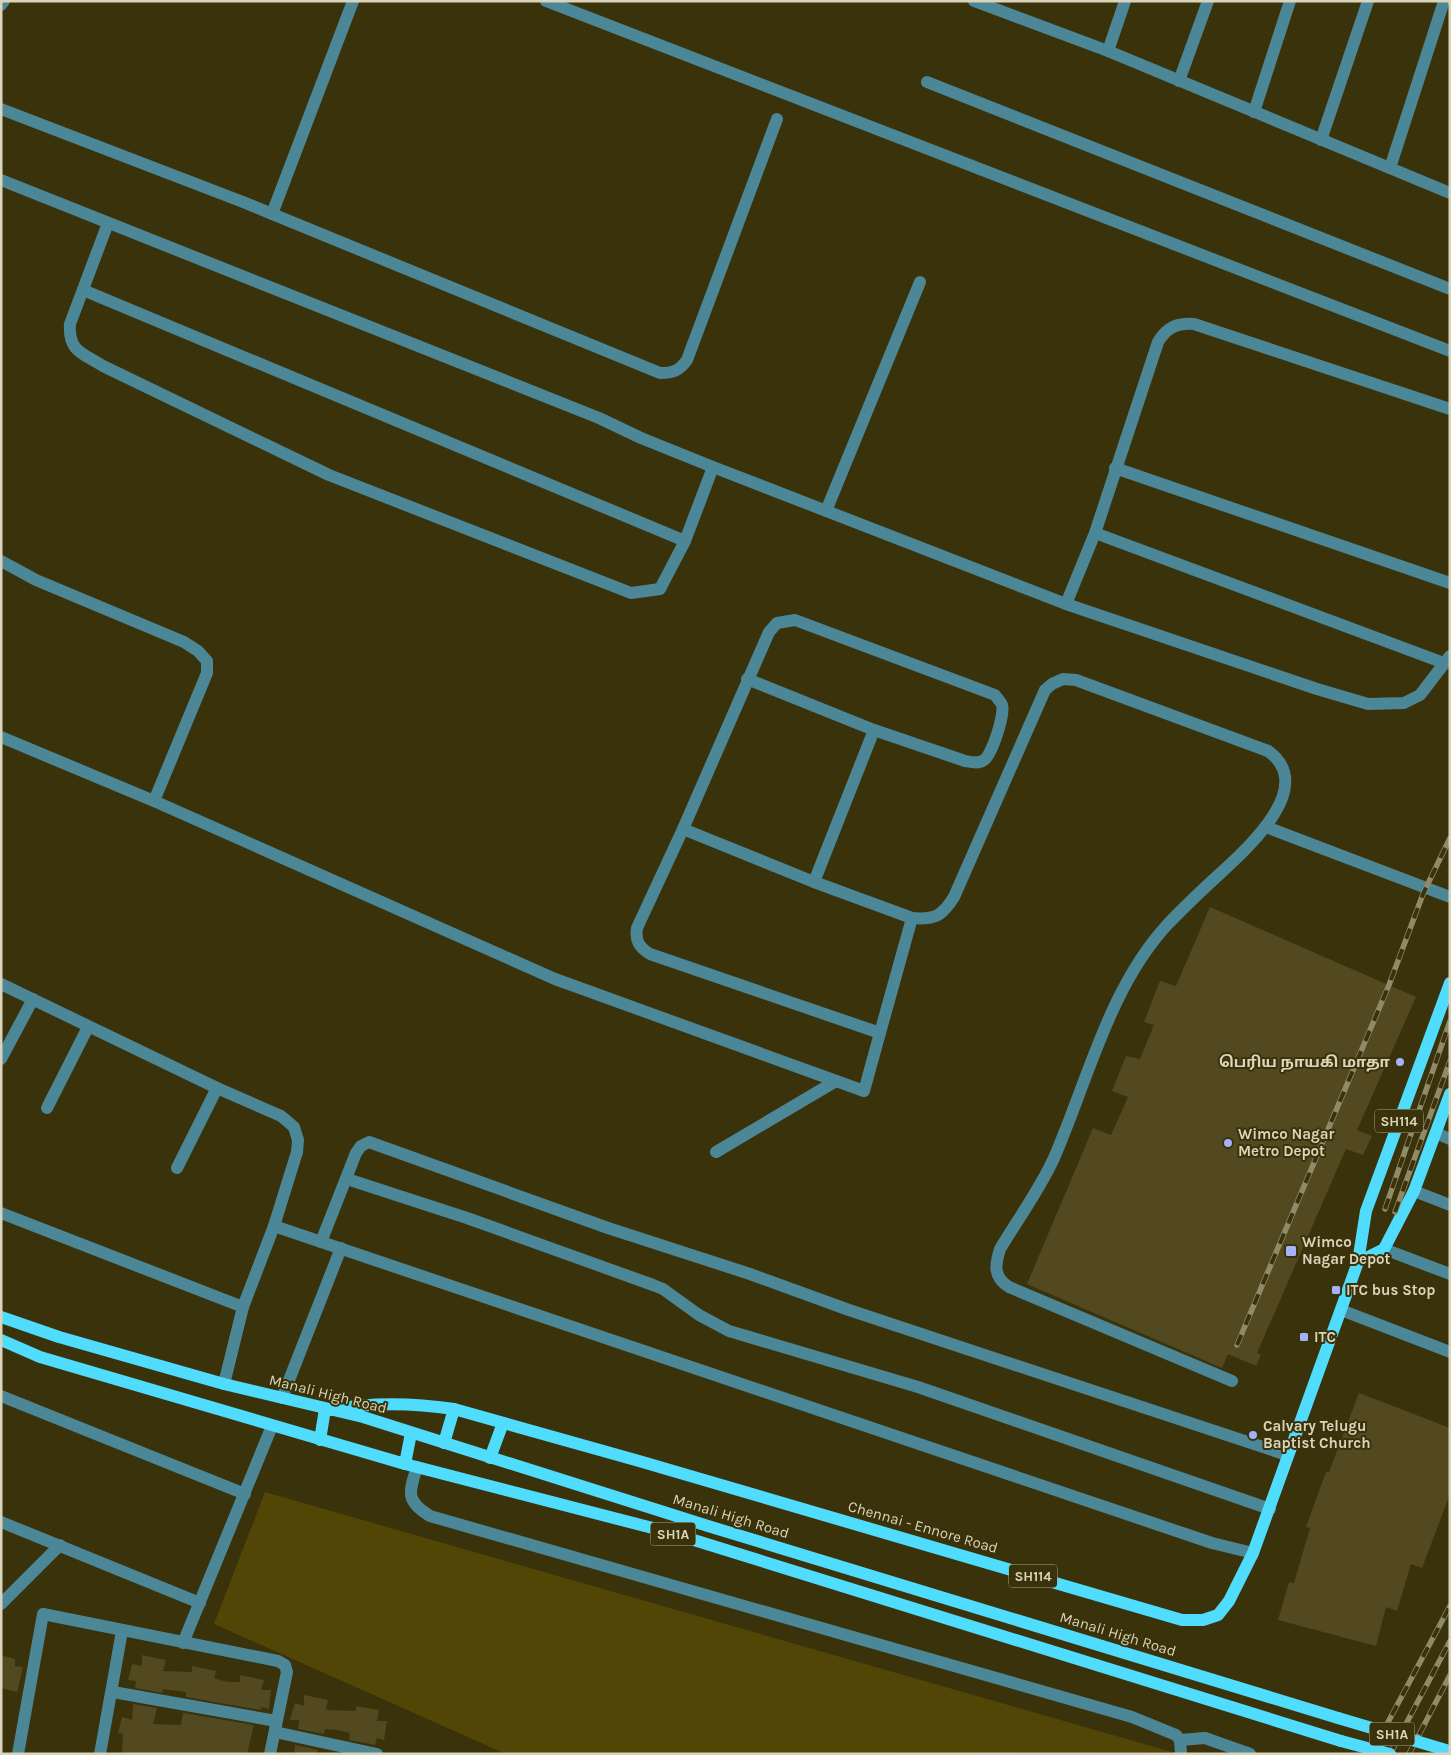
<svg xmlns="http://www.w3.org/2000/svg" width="1451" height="1755" font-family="Karla,'Noto Sans Tamil',sans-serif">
	<rect width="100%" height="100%" fill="#3a320a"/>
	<polygon fill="#524607" points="265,1492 1172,1752 506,1754 214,1624"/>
	<g fill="#524921">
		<polygon points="1210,907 1416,997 1357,1130 1372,1136 1363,1155 1346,1149 1257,1353 1261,1355 1256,1366 1228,1354 1222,1368 1027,1284 1093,1128 1111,1135 1128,1097 1112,1091 1126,1056 1140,1059 1154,1025 1144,1022 1160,981 1176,986"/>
		<polygon points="1359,1393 1450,1428 1450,1494 1422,1568 1411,1564 1397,1611 1386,1607 1376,1646 1278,1620 1289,1582 1294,1583 1310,1528 1306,1527 1316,1499 1326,1472 1329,1472"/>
		<polygon points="1,1655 15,1659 15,1666 23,1667 17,1692 1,1688"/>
		<polygon points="142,1655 166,1660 163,1671 192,1672 192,1666 216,1671 214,1678 227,1682 240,1682 240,1675 264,1680 261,1690 271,1690 269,1709 261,1707 261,1710 186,1697 186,1692 163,1689 162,1693 135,1688 136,1681 128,1680 132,1664 142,1666"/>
		<polygon points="304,1695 328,1700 326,1710 356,1711 356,1706 379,1710 377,1721 387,1721 384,1740 377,1738 375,1745 349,1740 350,1733 338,1730 325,1729 324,1734 298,1729 299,1720 290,1720 295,1703 304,1706"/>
		<polygon points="133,1704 157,1708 153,1724 181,1725 183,1713 254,1725 247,1754 122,1754 123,1734 118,1733 122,1717 132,1720"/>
		<polygon points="295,1745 318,1750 317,1754 294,1754"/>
	</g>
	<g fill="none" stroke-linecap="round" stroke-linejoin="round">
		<g stroke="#4b8797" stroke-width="12">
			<polyline points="546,1 1450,351"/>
			<polyline points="974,1 1108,51 1450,193"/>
			<polyline points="1,5 4,1"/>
			<polyline points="1108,51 1125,1"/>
			<polyline points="1179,81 1208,1"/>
			<polyline points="927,82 1450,289"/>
			<path d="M1 109 243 202 660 373C673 373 679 371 687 360L777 119"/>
			<polyline points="1254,112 1290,1"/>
			<polyline points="1321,140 1368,1"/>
			<polyline points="1390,168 1444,1"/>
			<polyline points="1,180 599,418 641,438 713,467 1066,604 1317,689 1368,704 1404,703 1420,695 1450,656"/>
			<polyline points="272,214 353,1"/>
			<path d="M108 223 70 324C68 351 82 353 103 366L329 475 631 593 660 589 685 541 713 467"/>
			<polyline points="83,290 685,541"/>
			<polyline points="1115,468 1450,583"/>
			<polyline points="826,511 920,282"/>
			<polyline points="1095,533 1444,663"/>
			<polyline points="1,561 36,580 184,642 198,651 207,661 207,673 154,801"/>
			<path d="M1066 604 1095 533 1158 342C1167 327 1177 323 1194 324L1450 409"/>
			<polyline points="747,679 874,730 814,882"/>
			<path d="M874 730 965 761C971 762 979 764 984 760 992 755 1005 714 1002 705 1001 702 997 698 995 695L795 620 777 623 769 632 683 829 637 928C635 941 639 947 650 954L880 1033 912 918"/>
			<polyline points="1,737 154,801 555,979 864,1091 880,1033"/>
			<polyline points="1266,827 1450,897"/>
			<path d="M683 829 814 882 912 918C935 920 942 916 954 897L1045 690 1052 684 1063 679 1076 680 1268 751C1320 788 1241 854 1213 880 1198 894 1182 909 1167 925 1109 988 1088 1080 1054 1158 1040 1189 1018 1219 1000 1249 995 1265 993 1277 1009 1287L1232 1381"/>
			<polyline points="1,984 217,1088 281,1116 294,1127 298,1140 297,1152 274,1226 243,1307 224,1384"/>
			<polyline points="1,1059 33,999"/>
			<polyline points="47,1108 88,1027"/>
			<polyline points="1436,1133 1450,1139"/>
			<polyline points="716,1152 836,1081"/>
			<polyline points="177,1168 217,1088"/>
			<polyline points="347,1179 467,1218 653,1285 663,1289 699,1315 729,1331 918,1387 1270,1509"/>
			<polyline points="1414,1191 1450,1205"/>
			<polyline points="1,1213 243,1307"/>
			<polyline points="274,1226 1212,1543 1253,1553"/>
			<polyline points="321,1242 356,1153 361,1146 369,1142 608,1228 750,1274 849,1310 1287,1455"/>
			<polyline points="1384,1249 1450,1274"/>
			<polyline points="1341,1310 1450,1352"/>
			<polyline points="1,1396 245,1494"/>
			<polyline points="282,1398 341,1248"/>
			<path d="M417 1467C409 1492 405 1501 430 1516L1132 1717 1176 1735 1180 1740 1181 1754"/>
			<polyline points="1,1522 200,1603"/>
			<polyline points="1,1604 60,1545"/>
			<polyline points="183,1643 272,1426"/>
			<polyline points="113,1692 276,1721"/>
			<polyline points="275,1732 377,1754"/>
			<polyline points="1180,1740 1205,1738 1250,1754"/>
			<polyline points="18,1754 43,1614 278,1661 285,1665 287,1672 270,1754"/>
			<polyline points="100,1754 122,1631"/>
		</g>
		<g stroke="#50dcfd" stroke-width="12">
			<polyline points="1358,1262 1366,1211 1450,983"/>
			<polyline points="1,1317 59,1337 224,1384 363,1417 708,1526 1338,1718"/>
			<polyline points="1,1340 40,1357 405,1464 668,1532 1341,1741"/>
			<path d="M330 1410C371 1402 413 1403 454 1409L639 1461 1182 1620H1203L1218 1615 1229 1601 1253 1553 1358 1262 1384 1249 1414 1191 1450 1094"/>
			<polyline points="320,1440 325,1409"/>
			<polyline points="444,1443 454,1409"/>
			<polyline points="490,1458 503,1423"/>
			<polyline points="405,1464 411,1433"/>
		</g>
		<defs>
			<g id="rail">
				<polyline points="1385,1209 1450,1021"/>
				<polyline points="1395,1212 1450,1061"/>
				<polyline points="1237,1345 1389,985 1423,894 1450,838"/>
				<polyline points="1371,1754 1450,1606"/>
				<polyline points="1390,1754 1450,1641"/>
				<polyline points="1409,1754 1450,1675"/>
			</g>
		</defs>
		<use href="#rail" stroke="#918a69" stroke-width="5.5"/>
		<use href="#rail" stroke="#3a320a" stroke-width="4" stroke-dasharray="11" stroke-linecap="butt"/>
		<g stroke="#50dcfd" stroke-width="12">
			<polyline points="1338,1718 1446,1750"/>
			<polyline points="1341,1741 1390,1754"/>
		</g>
	</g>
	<g fill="#a6b1fc" stroke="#3a320a" stroke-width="2">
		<circle cx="1400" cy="1062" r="5"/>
		<circle cx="1228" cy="1143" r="5"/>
		<rect x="1285" y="1245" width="12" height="12" rx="2.5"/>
		<rect x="1331" y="1285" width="10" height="10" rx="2.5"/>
		<rect x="1299" y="1332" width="10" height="10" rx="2.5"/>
		<circle cx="1253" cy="1435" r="5"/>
	</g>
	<g text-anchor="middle" stroke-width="4" stroke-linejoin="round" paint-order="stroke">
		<g fill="#3a320a" stroke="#aaa485" stroke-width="1">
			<rect x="1375" y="1109.5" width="48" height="23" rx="4"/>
			<rect x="650.5" y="1522.5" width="45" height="23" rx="4"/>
			<rect x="1009" y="1564.5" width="48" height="23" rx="4"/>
			<rect x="1369.5" y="1722.5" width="45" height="23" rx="4"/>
		</g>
		<g font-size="14" font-weight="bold" fill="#dad5ba">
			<text x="1399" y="1126">SH114</text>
			<text x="673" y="1539">SH1A</text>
			<text x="1033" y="1581">SH114</text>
			<text x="1392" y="1739">SH1A</text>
		</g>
		<g font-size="15" font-weight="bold" fill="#dad5ba" stroke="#3a320a" text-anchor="start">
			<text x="1390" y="1067" text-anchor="end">பெரிய நாயகி மாதா</text>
			<text x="1238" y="1139">Wimco Nagar<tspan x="1238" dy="17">Metro Depot</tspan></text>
			<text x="1302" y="1247">Wimco<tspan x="1302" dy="17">Nagar Depot</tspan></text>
			<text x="1346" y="1295">ITC bus Stop</text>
			<text x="1314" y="1342">ITC</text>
			<text x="1263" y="1431">Calvary Telugu<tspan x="1263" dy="17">Baptist Church</tspan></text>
		</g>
		<g font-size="15" fill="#dad5ba" stroke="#3a320a">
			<text transform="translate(328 1394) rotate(14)" y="5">Manali High Road</text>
			<text transform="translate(731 1516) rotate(17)" y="5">Manali High Road</text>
			<text transform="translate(923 1527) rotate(16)" y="5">Chennai - Ennore Road</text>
			<text transform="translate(1118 1634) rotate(17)" y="5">Manali High Road</text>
		</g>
	</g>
	<rect width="1451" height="1755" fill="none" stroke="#dad5ba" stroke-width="5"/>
</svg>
